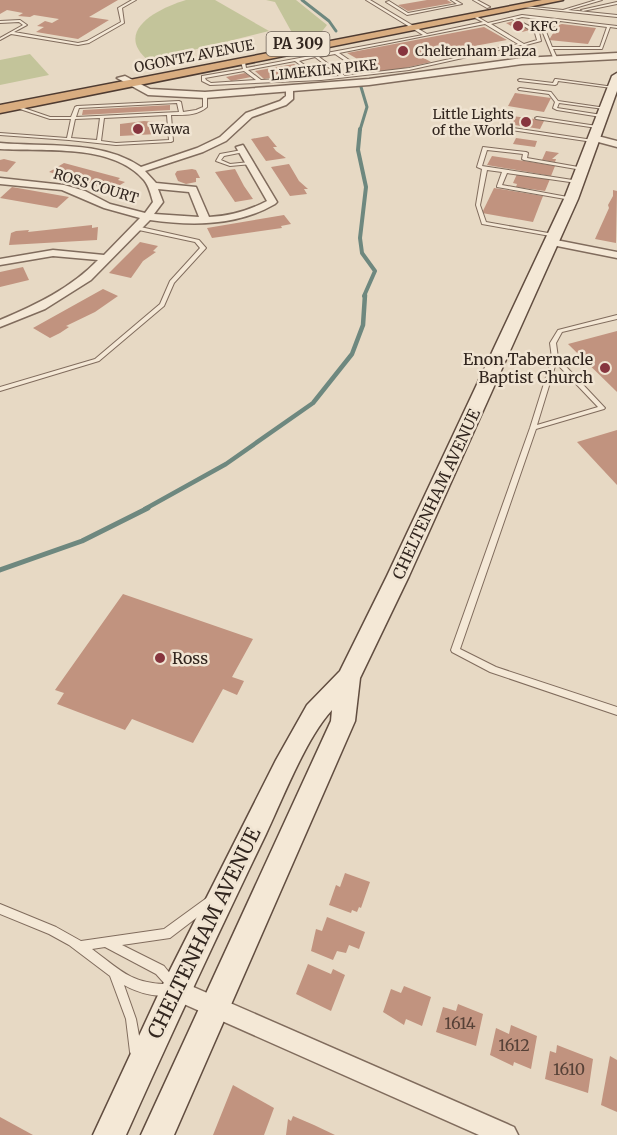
<svg xmlns="http://www.w3.org/2000/svg" width="617" height="1135" font-family="Merriweather,serif">
	<rect width="100%" height="100%" fill="#e7d9c4"/>
	<g fill="#c3c49a">
		<path d="M186 0H215L269 31 149 61C112 31 159 8 186 0Z"/>
		<polygon points="266,0 296,0 327,25 320,34 296,40 275,2"/>
		<polygon points="30,54 49,75 0,85 0,60"/>
	</g>
	<g fill="none" stroke-linecap="round" stroke-linejoin="round">
		<g stroke="#6e887f" stroke-width="3">
			<polyline points="302,0 329,21 336,31"/>
			<polyline points="360,130 367,107 361,87"/>
		</g>
		<polyline stroke="#6e887f" stroke-width="4" points="360,129 358,150 366,187 360,238 362,253 375,271 364,296"/>
		<polyline stroke="#6e887f" stroke-width="4.5" points="145,509 226,464 313,403 352,354 363,325 365,295"/>
		<polyline stroke="#6e887f" stroke-width="5" points="0,570 82,541 148,508"/>
	</g>
	<g fill="#c1937f">
		<polygon points="0,0 118,0 89,17 109,20 78,39 36,32 44,27 37,26 45,21 52,23 59,19 34,15 30,17 18,16 23,13 7,10 0,14"/>
		<polygon points="427,0 447,0 452,3 408,11 398,5"/>
		<polygon points="514,21 526,26 524,27 530,30 522,32 506,23"/>
		<polygon points="562,24 596,28 588,44 549,40 558,25"/>
		<polygon points="484,27 507,40 420,56 431,62 382,73 347,53"/>
		<polygon points="294,64 304,71 264,79 255,71"/>
		<polygon points="245,73 251,77 231,81 226,77"/>
		<polygon points="515,93 551,98 544,112 508,106"/>
		<polygon points="170,105 170,110 82,115 83,110"/>
		<polygon points="512,116 535,119 544,121 540,129 508,124"/>
		<polygon points="144,121 156,122 157,134 120,136 120,124"/>
		<polygon points="268,136 277,147 273,147 276,151 286,158 266,161 251,139"/>
		<polygon points="516,138 537,141 535,147 513,144"/>
		<polygon points="546,151 559,153 552,159 556,159 555,162 542,160"/>
		<polygon points="492,156 531,162 555,166 551,176 487,165"/>
		<polygon points="4,159 16,162 7,172 0,171 0,160"/>
		<polygon points="64,163 120,178 118,180 125,182 112,190 49,172"/>
		<polygon points="289,164 299,181 308,189 304,189 307,194 290,196 271,167"/>
		<polygon points="192,169 196,170 200,178 196,178 196,182 186,184 178,181 175,174 177,171"/>
		<polygon points="235,169 244,186 253,199 235,202 215,172"/>
		<polygon points="517,174 550,179 545,191 516,187 517,184 513,183"/>
		<polygon points="12,187 69,197 57,208 0,198"/>
		<polygon points="494,188 543,196 533,222 482,213"/>
		<polygon points="613,190 617,191 616,243 595,239 609,208 608,205 613,196"/>
		<polygon points="284,215 291,224 281,226 282,228 212,238 207,228"/>
		<polygon points="92,225 92,228 98,227 97,240 9,245 11,233 16,231 29,230 28,232"/>
		<polygon points="140,242 158,246 153,251 156,252 143,261 131,278 109,273"/>
		<polygon points="23,267 29,280 0,287 0,272"/>
		<polygon points="103,289 118,296 95,312 66,326 69,327 60,333 50,338 33,328"/>
		<polygon points="617,331 617,392 568,344"/>
		<polygon points="617,430 617,485 577,442"/>
		<polygon points="123,594 253,639 232,677 244,681 237,695 223,689 193,743 132,719 125,730 57,704 64,693 55,690"/>
		<polygon points="345,873 370,882 361,908 359,907 357,912 352,910 351,913 329,905 336,885 340,887"/>
		<polygon points="327,917 365,932 359,949 349,945 346,953 337,951 333,960 311,951 316,929 322,931"/>
		<polygon points="308,964 331,974 333,969 345,975 331,1011 296,994"/>
		<polygon points="404,986 431,997 422,1026 406,1019 404,1025 383,1012 391,989 401,993"/>
		<polygon points="458,1004 483,1014 476,1046 436,1032 443,1007 456,1011"/>
		<polygon points="511,1025 537,1036 531,1069 514,1062 513,1066 490,1055 496,1028 509,1034"/>
		<polygon points="557,1045 593,1059 588,1093 545,1079 550,1051 556,1053"/>
		<polygon points="610,1056 617,1060 617,1112 601,1105"/>
		<polygon points="233,1085 274,1108 264,1135 213,1135"/>
		<polygon points="293,1116 314,1125 335,1135 286,1135 288,1119 291,1121"/>
		<polygon points="0,1117 33,1135 0,1135"/>
	</g>
	<g fill="none" stroke-linecap="round" stroke-linejoin="round">
		<defs>
			<g id="service">
				<polygon points="132,0 136,0 122,8 124,23 89,43 78,45 11,34 0,40 0,38 23,25 19,22 0,23 0,21 20,20 27,25 14,32 78,43 87,41 121,22 118,8"/>
				<path d="M366 0H370L427 34 483 22 475 18 476 16 488 23 522 15 617 26V28L610 27 602 49H553L558 60 556 61 554 60 541 28 554 24 557 21 540 19 537 23 541 41 526 45 532 49 537 61 535 62 533 61 528 50 521 45 409 70 321 80 210 85 202 81V76L243 69 241 62 243 61 245 62 246 68 423 35ZM522 17 537 19 533 23 535 29 515 19ZM512 19 535 33 537 40 524 44 491 24ZM560 21 607 27 600 47H552L545 29 556 26ZM485 24 518 44 409 68 368 73 339 53ZM335 54 363 73 345 76 319 57ZM315 57 340 76 321 77 299 61ZM295 61 316 77 261 80 248 70ZM244 71 256 80 211 83 206 80 205 78Z"/>
				<polygon points="451,0 455,0 462,4 407,15 386,2 389,1 408,13 457,4"/>
				<polygon points="473,0 477,0 490,7 487,8"/>
				<polygon points="596,0 602,0 568,10 617,15 617,17 523,7 525,6 563,10"/>
				<polygon points="617,2 617,4 583,11 581,10"/>
				<polygon points="520,79 553,83 555,79 556,79 614,87 612,88 558,81 557,84 555,85 519,81 518,80"/>
				<polygon points="520,88 551,92 558,101 606,108 604,109 559,103 557,108 602,115 603,116 601,117 557,110 553,108 555,102 549,94 519,90 518,89"/>
				<path d="M205 94 207 95V107C197 116 184 115 171 115L173 141 171 142 116 145 69 140 0 135V133L67 138 71 119H50L14 107V105H15L50 117H71L75 107 77 106 179 101 181 102 183 112 196 110 203 107V95ZM177 103 179 112 76 117 79 108ZM167 115 169 140 116 143 101 141 104 118ZM100 118 97 140 71 138 75 119Z"/>
				<polygon points="537,117 597,126 599,127 597,128 536,119 535,118"/>
				<polygon points="513,128 593,140 595,141 593,142 511,130 511,129"/>
				<polygon points="483,147 526,152 528,153 527,158 584,168 584,169 582,170 524,160 522,159 523,154 487,150 482,166 579,181 579,182 577,183 507,173 502,185 573,198 573,200 571,200 497,187 497,186 502,172 487,170 480,205 486,222 554,234 556,235 556,237 482,224 476,205 482,169 477,167"/>
				<polygon points="242,150 244,151 244,152 224,156 221,160 230,164 250,162 252,163 252,164 230,166 216,161 220,154"/>
				<polygon points="136,226 199,240 206,248 174,283 164,306 99,361 0,391 0,387 95,359 160,304 170,281 200,248 195,242 134,229 134,227"/>
				<path d="M617 315V319L562 332 556 343 558 358 605 408 604 409 536 429 460 649 496 667 617 707V715L490 672 452 652 451 650 530 428 552 358 550 343 558 330ZM556 363 598 407 537 425Z"/>
				<path d="M208 897 212 898 213 902 212 906 170 938 122 945 164 966 176 981 177 985 175 994C159 999 138 993 124 985L136 1019 142 1052 140 1056 136 1058 132 1056 130 1052 126 1019 110 976 69 945 49 934 0 914V904L56 927 81 941 164 929ZM105 947 156 974 165 984C130 983 119 969 92 949Z"/>
			</g>
			<g id="minor">
				<path d="M286 88 293 90V99L286 105 252 117 226 141 203 152 145 171 156 183 196 187 209 217C230 216 248 211 267 201L236 147 243 145 277 202 275 204C237 226 193 226 150 220L91 280 45 309 0 327V320C36 305 71 288 98 260L53 256 0 265V259L53 250 104 255 140 218 104 208 62 190 0 184V178L64 185 85 191 110 204 145 213 153 202C151 195 149 186 144 180 112 143 45 152 0 149V143C45 147 102 140 141 167L197 148 220 137 246 113 280 101 286 96ZM158 189 189 192 199 217 154 214 163 202Z"/>
				<polygon points="594,135 617,141 617,147 591,140 590,138"/>
				<polygon points="551,239 617,252 617,258 547,244 547,240"/>
				<polygon points="175,979 514,1127 518,1135 479,1135 168,997 164,990 168,983"/>
			</g>
			<polygon id="tertiary" points="617,53 617,59 522,64 369,85 205,98 148,95 117,78 125,76 150,89 205,92 369,79 522,58"/>
			<path id="secondary" d="M617 73V91L578 199 409 576 360 678 355 721 174 1135H141L331 721 332 710C306 738 283 798 266 834 218 934 171 1034 126 1135H93L165 980 276 760 307 705 340 671 387 576 564 199 612 76Z"/>
			<polygon id="trunk" points="542,0 563,0 0,113 0,105"/>
		</defs>
		<use href="#service" stroke="#806c5d" stroke-width="2"/>
		<use href="#minor" stroke="#806c5d" stroke-width="3"/>
		<use href="#tertiary" stroke="#806c5d" stroke-width="3"/>
		<use href="#secondary" stroke="#614d40" stroke-width="3"/>
		<use href="#trunk" stroke="#4e3b31" stroke-width="3"/>
		<use href="#service" fill="#f4e8d6" fill-rule="evenodd"/>
		<use href="#minor" fill="#f4e8d6" fill-rule="evenodd"/>
		<use href="#tertiary" fill="#f4e8d6" fill-rule="evenodd"/>
		<use href="#secondary" fill="#f4e8d6" fill-rule="evenodd"/>
		<use href="#trunk" fill="#d9ad80" fill-rule="evenodd"/>
	</g>
	<g fill="#87353e" stroke="#f0e4d2" stroke-width="2">
		<circle cx="518" cy="26" r="6"/>
		<circle cx="403" cy="51" r="6"/>
		<circle cx="526" cy="122" r="6"/>
		<circle cx="138" cy="129" r="6"/>
		<circle cx="605" cy="368" r="6"/>
		<circle cx="160" cy="658" r="6"/>
	</g>
	<g text-anchor="middle" stroke-width="5" stroke-linejoin="round" paint-order="stroke">
		<g font-size="14" fill="#32261f" stroke="#f0e4d2" text-anchor="start">
			<text x="530" y="31">KFC</text>
			<text x="415" y="56">Cheltenham Plaza</text>
			<text x="514" y="119" text-anchor="end">Little Lights<tspan x="514" dy="16">of the World</tspan></text>
			<text x="150" y="134">Wawa</text>
		</g>
		<g font-size="14" fill="#32261f" stroke="#f0e4d2">
			<text transform="translate(194 56) rotate(-11)" y="5">OGONTZ AVENUE</text>
			<text transform="translate(324 70) rotate(-6)" y="5">LIMEKILN PIKE</text>
			<text transform="translate(96 186) rotate(17)" y="5">ROSS COURT</text>
		</g>
		<rect fill="#f0e4d2" stroke="#6b5f55" stroke-width="1.5" x="266.5" y="32" width="63" height="24" rx="4.5"/>
		<g font-size="15" font-weight="bold" fill="#32261f">
			<text x="298" y="49">PA 309</text>
		</g>
		<g font-size="16" fill="#32261f" stroke="#f0e4d2" text-anchor="end">
			<text x="593" y="365">Enon Tabernacle<tspan x="593" dy="18">Baptist Church</tspan></text>
			<text x="172" y="664" text-anchor="start">Ross</text>
		</g>
		<g font-size="16" fill="#32261f" stroke="#f0e4d2">
			<text transform="translate(436 494) rotate(-65)" y="6">CHELTENHAM AVENUE</text>
		</g>
		<g font-size="16" fill="#564137">
			<text x="460" y="1029">1614</text>
			<text x="514" y="1051">1612</text>
			<text x="569" y="1075">1610</text>
		</g>
		<g font-size="20" fill="#32261f" stroke="#f0e4d2">
			<text transform="translate(204 933) rotate(-64)" y="7">CHELTENHAM AVENUE</text>
		</g>
	</g>
</svg>
